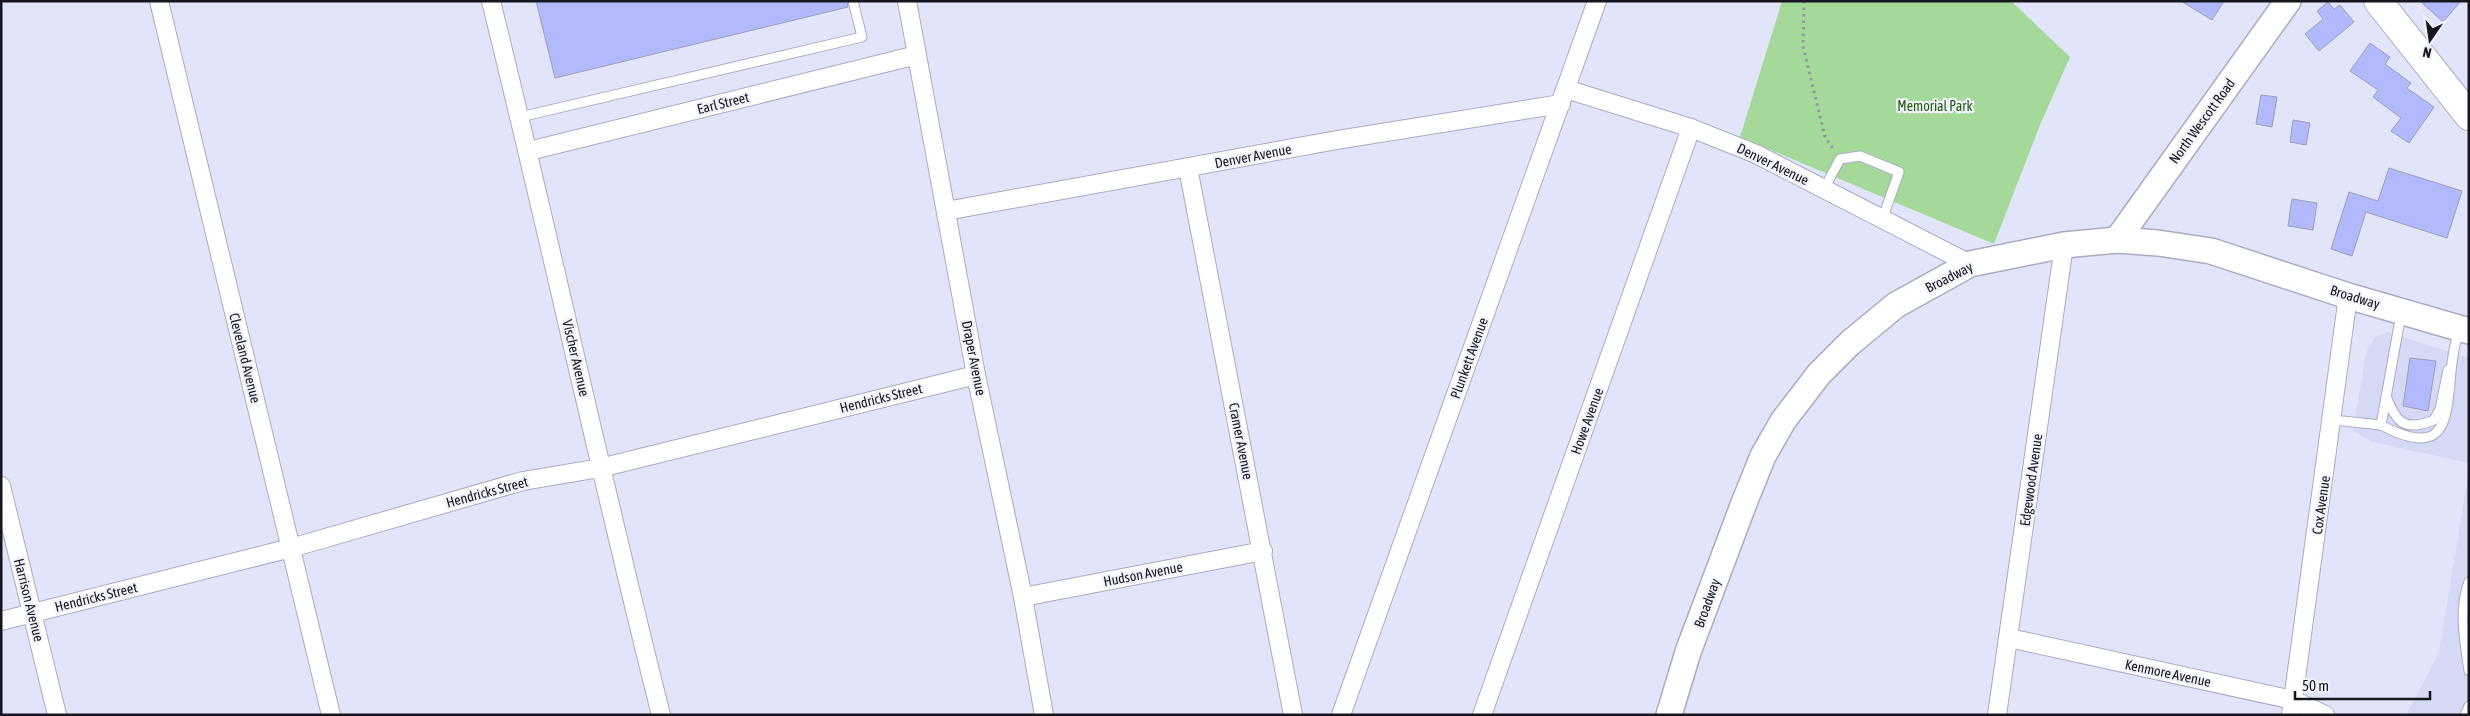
<svg xmlns="http://www.w3.org/2000/svg" width="2470" height="716" font-family="'Asap Condensed',sans-serif">
	<rect width="100%" height="100%" fill="#e2e5fa"/>
	<g fill="#d5d9f5">
		<polygon points="2387,332 2469,358 2469,463 2372,442 2353,431 2366,353 2374,338"/>
		<polygon points="2469,470 2469,715 2406,715 2439,653"/>
	</g>
	<polygon fill="#a5d999" points="1782,1 2011,1 2070,57 2040,125 1994,244 1740,137"/>
	<g fill="#b2b9fd" stroke="#9c9fb3">
		<polygon points="536,1 847,1 848,7 555,78"/>
		<polygon points="2181,1 2224,1 2212,20"/>
		<polygon points="2420,1 2461,1 2443,22"/>
		<polygon points="2328,2 2334,9 2340,5 2354,22 2319,51 2305,34 2323,19 2317,11"/>
		<polygon points="2370,43 2390,57 2385,64 2411,83 2407,88 2434,107 2409,143 2391,131 2401,118 2373,97 2378,90 2350,71"/>
		<polygon points="2261,95 2277,97 2272,127 2256,124"/>
		<polygon points="2293,120 2310,123 2306,145 2290,142"/>
		<polygon points="2389,168 2462,191 2447,238 2366,212 2352,256 2331,249 2349,192 2378,201"/>
		<polygon points="2292,199 2317,203 2313,230 2288,226"/>
		<polygon points="2410,358 2436,361 2428,411 2403,406"/>
	</g>
	<g fill="none" stroke-linecap="round" stroke-linejoin="round">
		<defs>
			<g id="lane">
				<polyline points="520,117 862,37 853,1"/>
				<polyline points="1824,189 1840,159 1860,156 1899,172 1882,220"/>
				<path d="M2401 314 2381 425C2456 465 2445 406 2453 356 2454 347 2457 338 2459 329"/>
				<path d="M2386 396C2396 423 2405 432 2434 420L2440 409 2448 370"/>
				<polyline points="2333,420 2381,425"/>
				<path d="M2469 582C2458 610 2465 642 2469 671"/>
				<polyline points="2465,715 2469,706"/>
			</g>
			<g id="street">
				<polyline points="159,1 331,715"/>
				<path d="M491 1C550 239 601 478 661 715"/>
				<polyline points="907,1 976,375 1023,597 1044,715"/>
				<polyline points="1566,89 1691,128 1756,154 1970,264"/>
				<polyline points="529,151 917,55"/>
				<polyline points="1188,168 1293,715"/>
				<polyline points="946,211 1337,140 1561,104"/>
				<polyline points="1,486 57,715"/>
				<polyline points="1023,597 1263,551"/>
				<polyline points="1,621 291,548 523,481 600,468 976,375"/>
				<polyline points="2009,638 2293,700 2325,715"/>
				<polyline points="1341,715 1597,1"/>
				<polyline points="1482,715 1691,128"/>
				<polyline points="1997,715 2064,245"/>
				<polyline points="2291,715 2348,296"/>
			</g>
			<g id="secondary">
				<polyline points="2117,240 2288,1"/>
				<polyline points="1669,715 1688,652 1744,503 1763,456 1783,421 1819,374 1850,343 1896,305 1970,264 2064,245 2117,240 2158,243 2211,251 2348,296 2469,331"/>
			</g>
			<polyline id="primary" points="2378,1 2469,116"/>
		</defs>
		<use href="#lane" stroke="#a9acc0" stroke-width="11"/>
		<use href="#street" stroke="#a9acc0" stroke-width="20"/>
		<use href="#secondary" stroke="#a9acc0" stroke-width="28"/>
		<use href="#primary" stroke="#a9acc0" stroke-width="30"/>
		<polyline stroke="#9597a7" stroke-width="3" stroke-dasharray="2.5 4" stroke-linecap="butt" points="1804,1 1803,46 1825,137 1834,150"/>
		<use href="#lane" stroke="#fff" stroke-width="9"/>
		<use href="#street" stroke="#fff" stroke-width="18"/>
		<use href="#secondary" stroke="#fff" stroke-width="25"/>
		<use href="#primary" stroke="#fff" stroke-width="28"/>
	</g>
	<g text-anchor="middle" stroke-width="4.5" stroke-linejoin="round" paint-order="stroke">
		<g font-size="14" fill="#16171e" stroke="#f1f3fb">
			<text transform="translate(723 103) rotate(-14)" y="5">Earl Street</text>
			<text transform="translate(2202 121) rotate(-54)" y="5">North Wescott Road</text>
			<text transform="translate(1253 156) rotate(-11)" y="5">Denver Avenue</text>
			<text transform="translate(1773 164) rotate(26)" y="5">Denver Avenue</text>
			<text transform="translate(1949 277) rotate(-27)" y="5">Broadway</text>
			<text transform="translate(2355 297) rotate(17)" y="5">Broadway</text>
			<text transform="translate(245 358) rotate(76)" y="5">Cleveland Avenue</text>
			<text transform="translate(576 358) rotate(77)" y="5">Vischer Avenue</text>
			<text transform="translate(974 358) rotate(79)" y="5">Draper Avenue</text>
			<text transform="translate(1469 358) rotate(-70)" y="5">Plunkett Avenue</text>
			<text transform="translate(881 398) rotate(-14)" y="5">Hendricks Street</text>
			<text transform="translate(1587 421) rotate(-70)" y="5">Howe Avenue</text>
			<text transform="translate(1241 441) rotate(79)" y="5">Cramer Avenue</text>
			<text transform="translate(2031 480) rotate(-82)" y="5">Edgewood Avenue</text>
			<text transform="translate(487 492) rotate(-15)" y="5">Hendricks Street</text>
			<text transform="translate(2321 505) rotate(-82)" y="5">Cox Avenue</text>
			<text transform="translate(1143 574) rotate(-11)" y="5">Hudson Avenue</text>
			<text transform="translate(96 597) rotate(-14)" y="5">Hendricks Street</text>
			<text transform="translate(29 600) rotate(76)" y="5">Harrison Avenue</text>
			<text transform="translate(1707 603) rotate(-70)" y="5">Broadway</text>
			<text transform="translate(2168 673) rotate(12)" y="5">Kenmore Avenue</text>
		</g>
		<g font-size="14" fill="#215a10" stroke="#f1f3fb">
			<text x="1935" y="111">Memorial Park</text>
		</g>
	</g>
	<rect width="2470" height="716" fill="none" stroke="#16171e" stroke-width="5"/>
	<g transform="translate(2430 40) rotate(193)" stroke="#f1f3fb" stroke-width="4" paint-order="stroke">
	<path d="M0-4L9 19L0 12L-9 19Z" fill="#16171e"/>
	<text y="-8" font-size="14" font-weight="bold" text-anchor="middle" fill="#16171e">N</text>
	</g>
	<path d="M2295 691v8h135v-8" fill="none" stroke="#16171e" stroke-width="2.5"/>
	<text x="2302" y="691" font-size="15" fill="#16171e" stroke="#f1f3fb" stroke-width="4" paint-order="stroke">50 m</text>
</svg>
